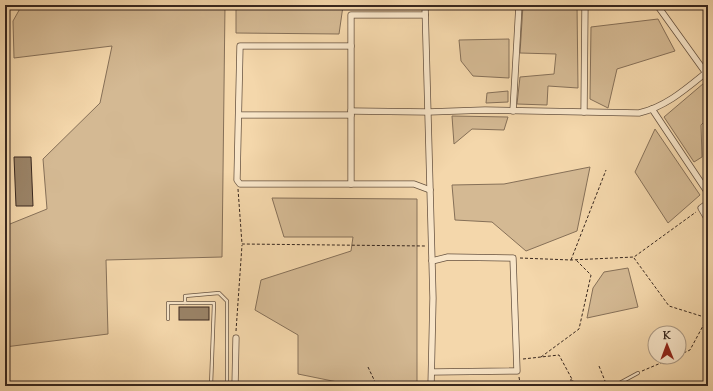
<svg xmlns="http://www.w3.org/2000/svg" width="713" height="391" font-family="'Sorts Mill Goudy',serif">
	<rect width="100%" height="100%" fill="#f4d7ab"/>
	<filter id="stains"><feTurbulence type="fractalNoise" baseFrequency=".005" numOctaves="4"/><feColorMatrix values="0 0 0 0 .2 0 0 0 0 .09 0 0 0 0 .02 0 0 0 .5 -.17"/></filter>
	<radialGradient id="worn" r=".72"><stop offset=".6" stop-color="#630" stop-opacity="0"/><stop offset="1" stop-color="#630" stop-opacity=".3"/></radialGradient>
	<g fill="#d4b993" stroke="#867058">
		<polygon points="22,5 225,5 222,257 106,260 108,334 5,347 5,226 47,209 43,159 100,103 112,46 14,58 13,21"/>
		<polygon points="236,5 408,5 408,6 343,6 339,34 236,33"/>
		<polygon points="523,5 577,5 578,88 548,86 547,105 517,104 520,77 554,74 556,54 520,53"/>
		<polygon points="658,19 675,51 617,69 608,108 590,99 591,27"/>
		<polygon points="509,39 509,78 473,76 461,61 459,40"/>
		<polygon points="704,83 708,88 708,118 701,125 702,157 694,162 664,117"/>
		<polygon points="508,91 508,102 486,103 487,93"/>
		<polygon points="452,116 508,117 504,130 472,129 454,144"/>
		<polygon points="655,129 700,195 668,223 635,172"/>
		<polygon points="590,167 577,231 526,251 492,222 455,220 452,185 504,184"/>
		<polygon points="272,198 417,199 417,386 357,386 298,374 298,335 255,310 261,280 351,251 353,237 284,237"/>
		<polygon points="628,268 638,307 587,318 593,288 604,272"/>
	</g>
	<g fill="#9a8367" stroke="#38271e">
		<polygon points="14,157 31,157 33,206 16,206"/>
		<rect x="179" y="307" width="30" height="13"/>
	</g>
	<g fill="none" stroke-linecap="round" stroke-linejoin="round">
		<defs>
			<g id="service">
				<polyline points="185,303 185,296 219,293 227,301 227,386"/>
				<polyline points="168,319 168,303 214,303 211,386"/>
				<polyline points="614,386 638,373"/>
			</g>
			<g id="minor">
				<polyline points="425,5 433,298 431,386"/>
				<polyline points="657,5 708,76"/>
				<polyline points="351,46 240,46 237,180 240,184 414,184 430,190"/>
				<polyline points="652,109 708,193"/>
				<path d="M351 111 428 112 485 110 639 113C666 107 687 88 708 71"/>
				<polyline points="513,111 519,5"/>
				<polyline points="584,112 585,5"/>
				<polyline points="239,115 351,115"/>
				<polyline points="351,184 351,15 425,15"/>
				<polyline points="708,203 701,208 708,220"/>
				<polyline points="708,315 707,318 708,320"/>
				<polyline points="432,372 517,371 513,258 448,257 432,261"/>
				<polyline points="235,386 236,338"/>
			</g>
		</defs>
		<use href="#service" stroke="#675341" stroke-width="4"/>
		<use href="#minor" stroke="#675341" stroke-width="7"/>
		<g stroke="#38271e" stroke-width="1" stroke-dasharray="3 2" stroke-linecap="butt">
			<polyline points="238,189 242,244 425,246"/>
			<polyline points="520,258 571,260 634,257 696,212"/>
			<polyline points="634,258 669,306 701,316"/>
			<polyline points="571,260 606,170"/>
			<polyline points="236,331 242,245"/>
			<polyline points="679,355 690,350 704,324"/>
			<polyline points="541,357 579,329 591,275 576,260"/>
			<polyline points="523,359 559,355 573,381 578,386"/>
			<polyline points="599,366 607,386"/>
			<polyline points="368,367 377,386"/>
			<polyline points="642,371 675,357"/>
			<polyline points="519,377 520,383 522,386"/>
			<polyline points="571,386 571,379"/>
		</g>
		<use href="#service" stroke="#f8e5c8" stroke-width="2.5"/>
		<use href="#minor" stroke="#f8e5c8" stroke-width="5.5"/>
	</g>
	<rect width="713" height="391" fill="none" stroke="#f4d7ab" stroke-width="20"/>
	<rect x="6" y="6" width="701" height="379" fill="none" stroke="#38271e" stroke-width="2"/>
	<rect x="10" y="10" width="693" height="371" fill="none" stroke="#38271e"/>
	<g transform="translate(667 345) rotate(359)"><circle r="19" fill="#f8e5c8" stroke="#ab9984"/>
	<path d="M0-3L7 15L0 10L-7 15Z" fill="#8f2418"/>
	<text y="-6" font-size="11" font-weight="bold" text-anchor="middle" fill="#38271e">K</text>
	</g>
	<rect width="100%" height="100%" filter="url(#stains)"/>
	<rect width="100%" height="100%" fill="url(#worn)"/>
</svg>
